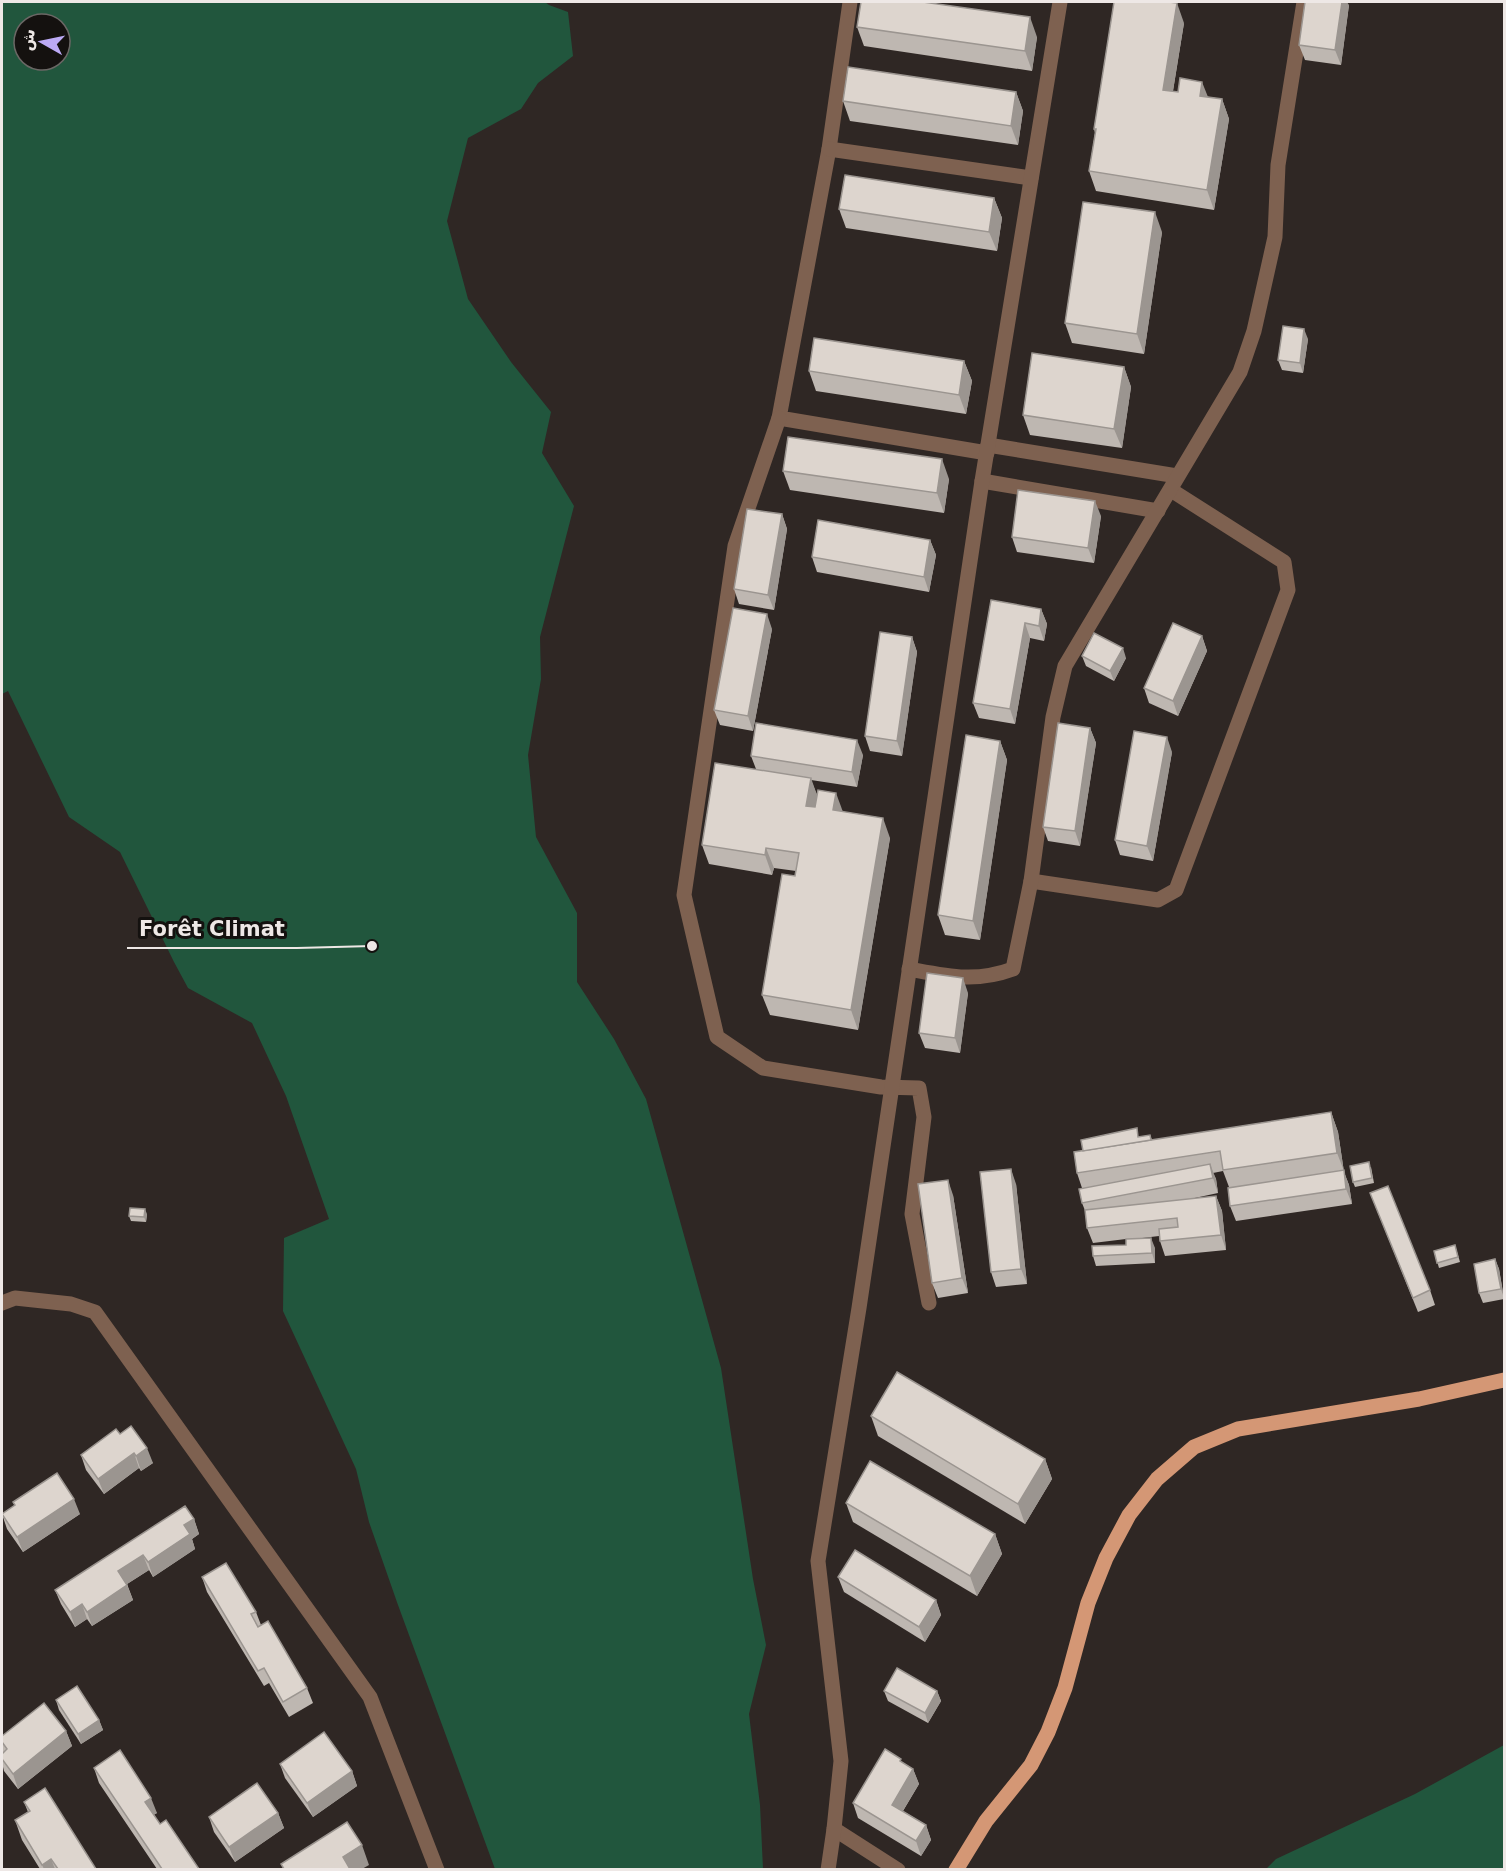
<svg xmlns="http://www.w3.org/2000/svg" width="1506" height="1871" font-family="'DejaVu Sans',Cairo,sans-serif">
	<rect width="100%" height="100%" fill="#2f2724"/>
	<g fill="#21563d" fill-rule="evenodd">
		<path d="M2 2H545L549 5 568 12 573 56 538 83 521 109 468 138 447 221 468 299 511 362 551 412 542 453 574 506 540 637 541 679 528 755 536 837 577 913V982L614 1039 646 1099 721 1368 753 1579 766 1645 749 1714 760 1805 763 1869H495L398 1605 369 1522 356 1469 283 1311 284 1238 329 1219 286 1096 252 1023 188 988 174 962 120 852 69 817 8 691 2 694ZM24 24H60V60H24Z"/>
		<polygon points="1504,1745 1504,1869 1266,1869 1276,1859 1415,1794"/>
	</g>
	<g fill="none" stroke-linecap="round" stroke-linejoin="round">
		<g stroke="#7e6150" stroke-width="15">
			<polyline points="850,2 829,149 779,418 987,453"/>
			<polyline points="829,149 1031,178"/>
			<polyline points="779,418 735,546 684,895 717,1037 763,1068 881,1087 919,1088 924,1117 912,1214 929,1303"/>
			<polyline points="988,445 1177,476"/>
			<polyline points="982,481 1158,511"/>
			<polyline points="1031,881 1158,900 1176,890 1288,590 1284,562 1171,490"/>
			<path d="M909 969C947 976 975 983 1013 969L1031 881 1053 717 1065 666 1240 372 1254 331 1275 237 1278 165 1304 2"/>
			<polyline points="2,1303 15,1298 71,1304 95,1312 370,1697 437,1870"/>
			<polyline points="834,1829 898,1870"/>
			<polyline points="828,1870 834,1829 841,1761 818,1561 859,1308 982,481 1060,2"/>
		</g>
		<polyline stroke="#d49775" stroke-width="15" points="956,1870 986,1821 1031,1765 1048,1732 1065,1688 1088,1603 1106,1558 1129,1515 1157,1479 1194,1447 1238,1429 1419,1399 1504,1380"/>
	</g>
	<g fill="#beb7b1">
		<polygon points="1349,5 1341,65 1305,60 1299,45"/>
		<polygon points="1184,23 1173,91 1222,99 1229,119 1214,210 1096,191 1089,171 1095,133 1094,129"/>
		<polygon points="857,27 1037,37 1032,71 864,46"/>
		<polygon points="1016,92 1023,111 1018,145 850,121 843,101"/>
		<polygon points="994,198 1002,218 997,251 846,228 839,209"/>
		<polygon points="1162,232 1144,354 1072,343 1065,323"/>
		<polygon points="1308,339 1303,373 1282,370 1278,360"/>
		<polygon points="964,361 972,381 966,414 816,391 809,371"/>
		<polygon points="1124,367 1131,387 1122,448 1030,435 1023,415"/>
		<polygon points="783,471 949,479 944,513 790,490"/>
		<polygon points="782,514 787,529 774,610 739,604 734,589"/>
		<polygon points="1101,516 1094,563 1017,552 1012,537"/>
		<polygon points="930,540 936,555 929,592 817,572 812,557"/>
		<polygon points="991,600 1041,609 1047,624 1044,641 1030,638 1015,724 979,718 973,703"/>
		<polygon points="772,629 753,731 720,725 714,710"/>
		<polygon points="1202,636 1207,651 1178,716 1149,703 1144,688"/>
		<polygon points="912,637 917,652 902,756 870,751 865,736"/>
		<polygon points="1082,656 1126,658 1114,681 1086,666"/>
		<polygon points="1090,728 1096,743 1080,846 1048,841 1043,827"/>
		<polygon points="1000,741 1007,760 980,940 945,935 938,915"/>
		<polygon points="1172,752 1153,861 1120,855 1115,840"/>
		<polygon points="863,755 857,787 811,780 817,795 843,812 890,838 858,1030 770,1015 762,995 796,871 774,868 772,875 709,864 702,845 756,769 751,756"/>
		<polygon points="968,993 960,1053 925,1048 919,1033"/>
		<polygon points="1331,1112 1338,1132 1344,1172 1349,1185 1352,1204 1236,1221 1230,1206 1229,1187 1223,1171 1213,1173 1216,1179 1218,1193 1190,1199 1216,1196 1222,1211 1226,1250 1165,1256 1160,1241 1159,1236 1134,1239 1155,1248 1155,1263 1096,1266 1093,1256 1126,1245 1126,1239 1093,1243 1087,1228 1086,1213 1082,1203 1082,1188 1077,1173 1083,1151 1150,1135 1152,1140"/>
		<polygon points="1371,1167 1374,1183 1355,1187 1353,1182"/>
		<polygon points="1016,1184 1027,1284 996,1287 991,1272"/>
		<polygon points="1370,1193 1430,1290 1435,1305 1418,1312"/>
		<polygon points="953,1195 968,1293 938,1298 932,1283"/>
		<polygon points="147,1214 146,1222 131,1221 129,1216"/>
		<polygon points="1455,1245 1460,1262 1439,1268 1434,1251"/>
		<polygon points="1495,1259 1499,1269 1504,1299 1483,1303 1479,1293"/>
		<polygon points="871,1416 1045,1459 1052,1479 1025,1524 878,1436"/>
		<polygon points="120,1434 153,1463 141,1471 139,1468 104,1494 86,1470 81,1455"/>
		<polygon points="13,1502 80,1514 23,1552 7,1529 2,1514 15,1506"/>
		<polygon points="846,1503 995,1534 1002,1554 977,1596 853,1522"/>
		<polygon points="194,1519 199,1534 192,1539 195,1549 153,1577 149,1570 127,1584 133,1600 92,1626 87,1619 75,1627 61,1604 55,1590"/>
		<polygon points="202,1577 256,1612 261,1625 307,1688 313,1703 289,1717 269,1683 264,1686 207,1592"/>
		<polygon points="838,1577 936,1600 941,1615 925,1642 844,1592"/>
		<polygon points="884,1691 937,1691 941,1701 928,1723 888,1701"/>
		<polygon points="56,1700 99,1720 103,1730 81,1744 59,1710"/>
		<polygon points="66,1731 72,1746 18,1789 4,1771 2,1763 2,1754 3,1752 2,1747 2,1736"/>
		<polygon points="902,1763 913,1769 919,1784 903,1811 926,1825 931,1840 921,1856 858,1818 853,1803"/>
		<polygon points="280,1764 352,1771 357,1786 313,1817 285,1778"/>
		<polygon points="94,1768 157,1813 153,1815 160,1824 199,1869 157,1869 99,1783"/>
		<polygon points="24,1802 96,1869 40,1869 22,1840 15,1820 28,1812"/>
		<polygon points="278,1813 284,1828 235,1862 214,1832 209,1817"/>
	</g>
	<g fill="#9b9590">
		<polygon points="1342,2 1347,2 1349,5 1341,65 1335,50"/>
		<polygon points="1177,3 1184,23 1170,109 1163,90"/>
		<polygon points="1030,17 1037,37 1032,71 1025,51"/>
		<polygon points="1202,82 1210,102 1200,96"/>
		<polygon points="1016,92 1023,111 1018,145 1011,126"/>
		<polygon points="1222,99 1229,119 1214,210 1207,190"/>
		<polygon points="994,198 1002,218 997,251 989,232"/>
		<polygon points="1155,212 1162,232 1144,354 1137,334"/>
		<polygon points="1304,329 1308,339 1303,373 1300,363"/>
		<polygon points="964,361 972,381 966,414 959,395"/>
		<polygon points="1124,367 1131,387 1122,448 1114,429"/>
		<polygon points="942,459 949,479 944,513 937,493"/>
		<polygon points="1095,501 1101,516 1094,563 1088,548"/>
		<polygon points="782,514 787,529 774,610 768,595"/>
		<polygon points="930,540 936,555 929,592 924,577"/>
		<polygon points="1041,609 1047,624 1044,641 1039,626"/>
		<polygon points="767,614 772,629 753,731 748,716"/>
		<polygon points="1025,623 1030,638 1015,724 1010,709"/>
		<polygon points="1202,636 1207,651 1178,716 1173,701"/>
		<polygon points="912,637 917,652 902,756 897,741"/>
		<polygon points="1123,648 1126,658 1114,681 1110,671"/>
		<polygon points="1090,728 1096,743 1080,846 1075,831"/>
		<polygon points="1167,737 1172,752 1153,861 1147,846"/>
		<polygon points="857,740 863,755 857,787 852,772"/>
		<polygon points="1000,741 1007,760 980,940 973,921"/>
		<polygon points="811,778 818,798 813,825 806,806"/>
		<polygon points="836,793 843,812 833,810"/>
		<polygon points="883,818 890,838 858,1030 851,1010"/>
		<polygon points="766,848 774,868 772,875 765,855"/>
		<polygon points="963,978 968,993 960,1053 955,1038"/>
		<polygon points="1331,1112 1338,1132 1344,1172 1349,1185 1352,1204 1346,1189 1344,1171 1337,1153"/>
		<polygon points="1210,1164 1216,1179 1218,1193 1213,1178"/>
		<polygon points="1011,1169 1016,1184 1027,1284 1021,1269"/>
		<polygon points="948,1180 953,1195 968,1293 962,1278"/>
		<polygon points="1216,1196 1222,1211 1226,1250 1221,1235"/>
		<polygon points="145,1209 147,1214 146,1222 144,1217"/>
		<polygon points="1151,1238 1155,1248 1155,1263 1152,1253"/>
		<polygon points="1495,1259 1499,1269 1504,1298 1501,1289"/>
		<polygon points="147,1448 153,1463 141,1471 136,1456"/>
		<polygon points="134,1453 139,1468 104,1494 98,1479"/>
		<polygon points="1045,1459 1052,1479 1025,1524 1018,1504"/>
		<polygon points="74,1499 80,1514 23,1552 17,1537"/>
		<polygon points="194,1519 199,1534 192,1539 195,1549 153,1577 148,1562 184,1525"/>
		<polygon points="995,1534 1002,1554 977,1596 970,1576"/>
		<polygon points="143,1555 149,1570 124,1586 118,1571"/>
		<polygon points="127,1585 133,1600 92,1626 87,1612"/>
		<polygon points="936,1600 941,1615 925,1642 919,1627"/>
		<polygon points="82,1604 87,1619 75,1627 70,1612"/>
		<polygon points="937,1691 941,1701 928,1723 925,1713"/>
		<polygon points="99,1720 103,1730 81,1744 78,1734"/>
		<polygon points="66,1731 72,1746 18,1789 13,1774"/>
		<polygon points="913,1769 919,1784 898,1819 892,1805"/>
		<polygon points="352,1771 357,1786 313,1817 307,1803"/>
		<polygon points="151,1798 157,1813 150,1817 145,1802"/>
		<polygon points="278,1813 284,1828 235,1862 229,1847"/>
		<polygon points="926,1825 931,1840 921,1856 916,1841"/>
		<polygon points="362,1845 369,1865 362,1869 347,1869 343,1857"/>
		<polygon points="51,1859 55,1869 44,1869 42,1865"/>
	</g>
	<g fill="#ddd5ce" stroke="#9b9590" stroke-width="1.5">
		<polygon points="861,2 923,2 1030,17 1025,51 857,27"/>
		<polygon points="1114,2 1169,2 1177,3 1163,90 1178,92 1180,78 1202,82 1200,96 1222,99 1207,190 1089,171 1096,129 1094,129"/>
		<polygon points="1305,2 1342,2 1335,50 1299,45"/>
		<polygon points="848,67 1016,92 1011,126 843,101"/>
		<polygon points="845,175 994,198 989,232 839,209"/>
		<polygon points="1083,202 1155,212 1137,334 1065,323"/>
		<polygon points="1283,326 1304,329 1300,363 1278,360"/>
		<polygon points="814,338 964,361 959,395 809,371"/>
		<polygon points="1032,353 1124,367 1114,429 1023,415"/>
		<polygon points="788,437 942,459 937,493 783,471"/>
		<polygon points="1018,490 1095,501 1088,548 1012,537"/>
		<polygon points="747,509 782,514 768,595 734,589"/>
		<polygon points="818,520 930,540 924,577 812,557"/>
		<polygon points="991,600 1041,609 1039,626 1025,623 1010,709 973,703"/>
		<polygon points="733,608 767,614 748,716 714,710"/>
		<polygon points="1173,623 1202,636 1173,701 1144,688"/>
		<polygon points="880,632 912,637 897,741 865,736"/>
		<polygon points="1094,633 1123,648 1110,671 1082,656"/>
		<polygon points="756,723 857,740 852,772 751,756"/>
		<polygon points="1058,723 1090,728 1075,831 1043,827"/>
		<polygon points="1134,731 1167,737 1147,846 1115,840"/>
		<polygon points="966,735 1000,741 973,921 938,915"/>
		<polygon points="715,763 811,778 806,806 815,807 818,790 836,793 833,810 883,818 851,1010 762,995 782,874 795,876 799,853 766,848 765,855 702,845"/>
		<polygon points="927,973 963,978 955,1038 919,1033"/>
		<polygon points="1331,1112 1337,1153 1223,1170 1220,1151 1077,1173 1074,1152"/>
		<polygon points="1137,1128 1138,1137 1150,1135 1151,1140 1083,1151 1081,1140"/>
		<polygon points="1369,1162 1372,1178 1353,1182 1350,1166"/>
		<polygon points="1210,1164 1213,1178 1082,1203 1079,1189"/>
		<polygon points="1011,1169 1021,1269 991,1272 980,1172"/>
		<polygon points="1344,1170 1346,1189 1230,1206 1228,1188"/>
		<polygon points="948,1180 962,1278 932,1283 918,1184"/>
		<polygon points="1388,1186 1430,1290 1413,1298 1370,1193"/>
		<polygon points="1216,1196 1221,1235 1160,1241 1159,1229 1178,1227 1177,1218 1087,1228 1085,1210"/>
		<polygon points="130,1208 145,1209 144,1217 129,1216"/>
		<polygon points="1151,1238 1152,1253 1093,1256 1092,1246 1126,1245 1126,1239"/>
		<polygon points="1455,1245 1458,1257 1437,1263 1434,1251"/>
		<polygon points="1495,1259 1501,1289 1479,1293 1474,1264"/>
		<polygon points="897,1372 1045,1459 1018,1504 871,1416"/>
		<polygon points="131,1426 147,1448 136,1456 134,1453 98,1479 81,1455 116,1429 120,1434"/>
		<polygon points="870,1461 995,1534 970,1576 846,1503"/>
		<polygon points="57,1473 74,1499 17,1537 2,1514 15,1505 13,1502"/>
		<polygon points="185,1506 194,1519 184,1525 190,1534 148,1562 143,1555 118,1571 127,1585 87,1612 82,1604 70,1612 55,1590"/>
		<polygon points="855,1550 936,1600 919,1627 838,1577"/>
		<polygon points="226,1563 256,1612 251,1614 258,1627 268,1621 307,1688 283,1702 264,1668 258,1671 202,1577"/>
		<polygon points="897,1668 937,1691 925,1713 884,1691"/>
		<polygon points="77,1686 99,1720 78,1734 56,1700"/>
		<polygon points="44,1703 66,1731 13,1774 2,1759 2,1754 7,1749 2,1742 2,1736"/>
		<polygon points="324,1732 352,1771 307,1803 280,1764"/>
		<polygon points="885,1749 901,1759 900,1761 913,1769 892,1805 926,1825 916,1841 853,1803"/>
		<polygon points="120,1750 151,1798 145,1802 160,1824 166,1820 199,1869 162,1869 94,1768"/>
		<polygon points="257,1783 278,1813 229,1847 209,1817"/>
		<polygon points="45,1788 96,1869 58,1869 51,1859 42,1865 15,1820 30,1811 24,1802"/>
		<polygon points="347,1822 362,1845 343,1857 350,1869 284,1869 281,1864"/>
	</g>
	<path fill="none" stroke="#eee8e6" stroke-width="2" d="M372 946L297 948H127"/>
	<circle fill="#eee8e6" stroke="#14110f" stroke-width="2" cx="372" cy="946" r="6"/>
	<g font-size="21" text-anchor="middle" font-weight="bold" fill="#eee8e6" stroke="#14110f" stroke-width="6" stroke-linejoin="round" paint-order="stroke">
		<text x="212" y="936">Forêt Climat</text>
	</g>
	<rect width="1506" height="1871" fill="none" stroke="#eee8e6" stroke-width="6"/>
	<g transform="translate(42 42) rotate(279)"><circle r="28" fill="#14110f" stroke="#6b6765" stroke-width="1.5"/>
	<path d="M0-4.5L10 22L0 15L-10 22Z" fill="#bcaaf5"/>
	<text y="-9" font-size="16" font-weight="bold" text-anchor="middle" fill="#eee8e6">ش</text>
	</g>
</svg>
